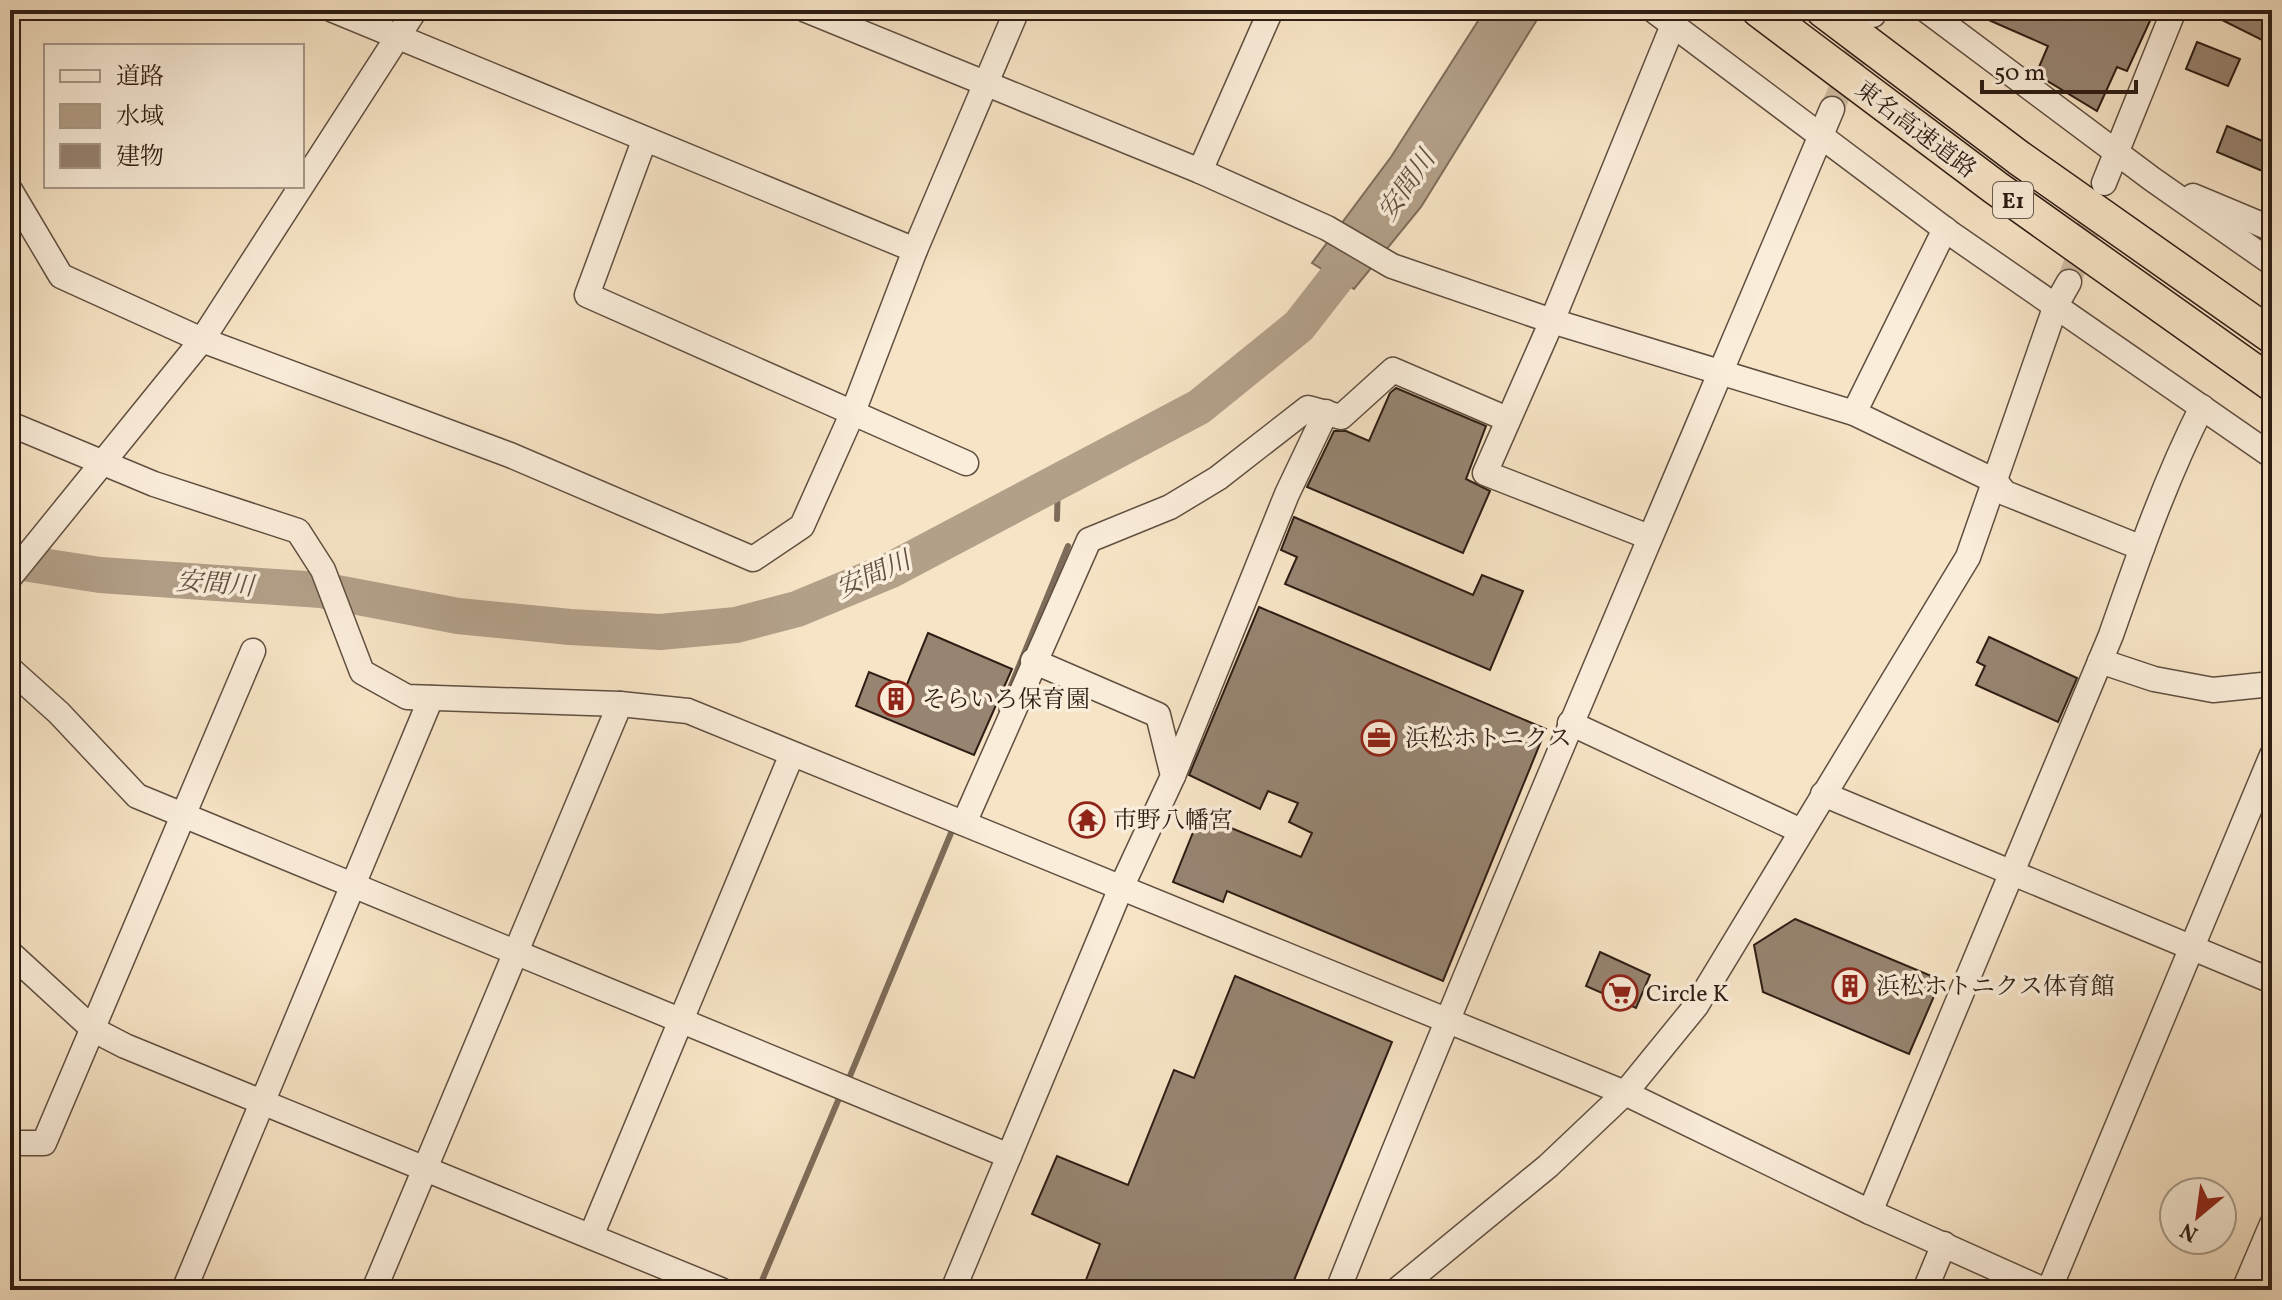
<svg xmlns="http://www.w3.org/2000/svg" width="2282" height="1300" font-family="Vollkorn,'Noto Serif JP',serif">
	<rect width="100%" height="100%" fill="#f7e4c6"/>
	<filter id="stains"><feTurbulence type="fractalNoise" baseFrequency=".0025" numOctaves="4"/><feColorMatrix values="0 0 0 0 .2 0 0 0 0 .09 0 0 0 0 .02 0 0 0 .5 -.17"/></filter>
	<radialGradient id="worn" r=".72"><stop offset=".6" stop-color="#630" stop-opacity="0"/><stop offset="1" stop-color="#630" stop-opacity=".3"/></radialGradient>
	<polygon fill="#b3a089" stroke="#7e6c5a" stroke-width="2" points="1485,10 1543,10 1421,207 1354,289 1312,263 1391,157"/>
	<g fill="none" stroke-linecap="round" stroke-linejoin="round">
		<g stroke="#7e6c5a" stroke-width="6">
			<polyline points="1057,519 1058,481"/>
			<polyline points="1001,710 1068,546"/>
			<polyline points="850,1076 951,833"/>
			<polyline points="724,1283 741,1290"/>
			<polyline points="758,1290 840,1096"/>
		</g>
		<polyline stroke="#b3a089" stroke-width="36" points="10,561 100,575 321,590 458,616 570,627 660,632 736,625 797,609 891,570 1199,407 1299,326 1366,240"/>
	</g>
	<g fill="#978471" stroke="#2e1d14" stroke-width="2">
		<polygon points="1966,10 2155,10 2127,71 2117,67 2097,111 2036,74 2048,46"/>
		<polygon points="2202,10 2272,10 2272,45"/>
		<polygon points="2197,42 2240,59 2228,86 2186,69"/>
		<polygon points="2227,126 2272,145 2272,175 2217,152"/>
		<polygon points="1396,388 1486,426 1466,479 1490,491 1463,553 1307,487 1334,431 1346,431 1369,441 1390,393"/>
		<polygon points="1294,517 1473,595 1482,575 1523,591 1490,670 1285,584 1297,557 1281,550"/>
		<polygon points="1259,607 1546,729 1443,981 1227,891 1223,902 1173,882 1200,815 1301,857 1312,833 1289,822 1298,803 1268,791 1260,809 1189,775"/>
		<polygon points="928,633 1012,669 974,755 856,706 869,672 906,687"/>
		<polygon points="1989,637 2077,678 2058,722 1976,685 1985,666 1977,662"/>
		<polygon points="1795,919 1941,980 1909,1054 1763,992 1754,945"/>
		<polygon points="1600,952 1650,975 1636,1008 1586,986"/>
		<polygon points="1235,976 1392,1042 1290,1290 1082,1290 1100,1244 1032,1214 1057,1156 1128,1185 1174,1070 1194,1078"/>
	</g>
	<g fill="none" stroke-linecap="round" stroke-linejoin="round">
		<g stroke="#cfbca2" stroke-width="24" stroke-dasharray="24 12" stroke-linecap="butt">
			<polyline points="1832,109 1867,28"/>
			<polyline points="2069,282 2099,197"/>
		</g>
		<defs>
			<g id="minor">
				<polyline points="333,10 915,250"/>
				<polyline points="806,10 1200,171 1327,228 1392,266 1552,321 1854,413 1995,481 2005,493 2142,548"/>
				<polyline points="1653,10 1950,233 2272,456"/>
				<polyline points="1926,10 2152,179 2272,263"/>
				<polyline points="1873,15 1874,10"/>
				<polyline points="644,141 587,295 966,463"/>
				<polyline points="1200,171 1271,10"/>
				<polyline points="2104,183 2174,10"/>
				<polyline points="10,190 61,276 202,340 510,455 753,559 802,526 853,412 915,250 1017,10"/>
				<polyline points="2193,196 2272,229"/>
				<polyline points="1854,413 1945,229"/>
				<polyline points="10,424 154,484 298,531 323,570 362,672 407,697 620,704 688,711 1625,1093 1870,1212 2044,1290"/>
				<polyline points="1649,537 1485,473 1552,321 1673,25"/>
				<polyline points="10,577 202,340 415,10"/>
				<polyline points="2100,661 2154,679 2213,690 2272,684"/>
				<polyline points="10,669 59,713 137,796 1009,1156"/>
				<polyline points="1570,723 1801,831"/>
				<polyline points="1173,776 1287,494 1326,412"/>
				<polyline points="1823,794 2272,981"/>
				<polyline points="964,823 1089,540 1170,507 1218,478 1308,408 1341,417 1393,370 1507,419"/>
				<polyline points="10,953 94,1030 125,1046 721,1290"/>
				<polyline points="10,1143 44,1143 253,651"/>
				<path d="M1870 1212 2111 635C2138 558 2165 480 2202 407"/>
				<polyline points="591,1236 792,754"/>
				<polyline points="184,1290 431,698"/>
				<polyline points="374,1290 620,704"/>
				<polyline points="953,1290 1120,890 1173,776 1158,715 1033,661"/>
				<path d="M1338 1290C1496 894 1666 503 1832 109"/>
				<polyline points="1397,1290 1548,1166 1625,1093 1696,1006 1968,557 2056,305 2069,282"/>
				<polyline points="1925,1290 1944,1244"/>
				<polyline points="2049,1290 2272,755"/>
				<polyline points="2244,1290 2272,1224"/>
			</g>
			<g id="highway">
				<polyline points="1759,10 1996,188 2272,384"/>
				<polyline points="1823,10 2019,158 2272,336"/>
			</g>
		</defs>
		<use href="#minor" stroke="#604f40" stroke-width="27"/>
		<use href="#highway" stroke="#2e1d14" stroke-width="37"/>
		<use href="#minor" stroke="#faedda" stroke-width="24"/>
		<use href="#highway" stroke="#f7e4c6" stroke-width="34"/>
	</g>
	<defs>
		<symbol id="building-ring" viewBox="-11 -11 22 22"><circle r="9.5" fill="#faedda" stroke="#8f2418" stroke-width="1.5"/><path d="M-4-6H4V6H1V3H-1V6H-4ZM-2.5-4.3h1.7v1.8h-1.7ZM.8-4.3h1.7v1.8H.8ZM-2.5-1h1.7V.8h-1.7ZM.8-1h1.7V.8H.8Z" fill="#8f2418"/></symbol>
		<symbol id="office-ring" viewBox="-11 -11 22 22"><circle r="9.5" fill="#faedda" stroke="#8f2418" stroke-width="1.5"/><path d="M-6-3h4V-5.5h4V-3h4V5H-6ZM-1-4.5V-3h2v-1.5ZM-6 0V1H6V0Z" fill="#8f2418"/></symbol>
		<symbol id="temple-ring" viewBox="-11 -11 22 22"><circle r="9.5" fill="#faedda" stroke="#8f2418" stroke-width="1.5"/><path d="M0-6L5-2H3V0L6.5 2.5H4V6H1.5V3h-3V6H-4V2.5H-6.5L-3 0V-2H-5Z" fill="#8f2418"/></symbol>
		<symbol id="supermarket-ring" viewBox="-11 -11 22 22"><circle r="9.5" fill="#faedda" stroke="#8f2418" stroke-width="1.5"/><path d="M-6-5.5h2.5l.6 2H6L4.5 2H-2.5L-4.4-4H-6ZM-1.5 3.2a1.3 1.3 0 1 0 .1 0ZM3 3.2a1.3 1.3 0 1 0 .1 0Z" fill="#8f2418"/></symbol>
	</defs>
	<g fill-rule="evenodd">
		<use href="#building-ring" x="876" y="679" width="40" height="40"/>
		<use href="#office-ring" x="1359" y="718" width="40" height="40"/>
		<use href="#temple-ring" x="1067" y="800" width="40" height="40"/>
		<use href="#building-ring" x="1830" y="966" width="40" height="40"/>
		<use href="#supermarket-ring" x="1600" y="973" width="40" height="40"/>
	</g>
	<g text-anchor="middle" stroke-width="7" stroke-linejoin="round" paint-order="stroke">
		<rect fill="#faedda" stroke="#6b5b4f" stroke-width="2" x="1993" y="182" width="40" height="36" rx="6"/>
		<g font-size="22" font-weight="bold" fill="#2e1d14">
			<text x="2013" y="208">E1</text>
		</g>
		<g font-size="24" fill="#2e1d14" stroke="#faedda">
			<text transform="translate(1916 129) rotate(37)" y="8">東名高速道路</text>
		</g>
		<g font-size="24" fill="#2e1d14" stroke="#faedda" text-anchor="start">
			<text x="922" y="707">そらいろ保育園</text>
			<text x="1405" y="746">浜松ホトニクス</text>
			<text x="1113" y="828">市野八幡宮</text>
			<text x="1876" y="994">浜松ホトニクス体育館</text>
			<text x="1646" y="1001">Circle K</text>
		</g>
		<g font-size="26" font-style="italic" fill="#635143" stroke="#faedda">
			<text transform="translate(1406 185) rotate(-55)" y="9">安間川</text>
			<text transform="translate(873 574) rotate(-24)" y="9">安間川</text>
			<text transform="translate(215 583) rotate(4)" y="9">安間川</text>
		</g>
	</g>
	<rect width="2282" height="1300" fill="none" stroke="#f7e4c6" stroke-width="40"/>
	<rect x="12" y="12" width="2258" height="1276" fill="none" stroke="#2e1d14" stroke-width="4"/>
	<rect x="20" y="20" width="2242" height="1260" fill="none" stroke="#2e1d14" stroke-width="2"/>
	<rect x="44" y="44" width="260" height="144" fill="#faedda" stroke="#a89a8b" stroke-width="2"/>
	<rect x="60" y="70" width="40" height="12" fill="#faedda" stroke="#a89a8b" stroke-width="2"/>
	<text x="116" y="84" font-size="24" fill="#2e1d14">道路</text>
	<rect x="60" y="104" width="40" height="24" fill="#b3a089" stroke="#a89a8b" stroke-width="2"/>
	<text x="116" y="124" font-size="24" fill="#2e1d14">水域</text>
	<rect x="60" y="144" width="40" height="24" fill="#978471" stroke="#a89a8b" stroke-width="2"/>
	<text x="116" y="164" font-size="24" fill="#2e1d14">建物</text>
	<g transform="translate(2198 1216) rotate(209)"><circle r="38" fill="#faedda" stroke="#a89a8b" stroke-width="2"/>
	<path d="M0-6L14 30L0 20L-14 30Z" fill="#8f2418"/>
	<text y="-12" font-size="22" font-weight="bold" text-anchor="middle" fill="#2e1d14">N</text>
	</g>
	<path d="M1982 80v12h154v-12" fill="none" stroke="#2e1d14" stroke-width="4"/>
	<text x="1994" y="80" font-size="24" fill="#2e1d14" stroke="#faedda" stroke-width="6" paint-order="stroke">50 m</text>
	<rect width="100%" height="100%" filter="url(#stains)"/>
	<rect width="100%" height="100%" fill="url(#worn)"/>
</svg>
